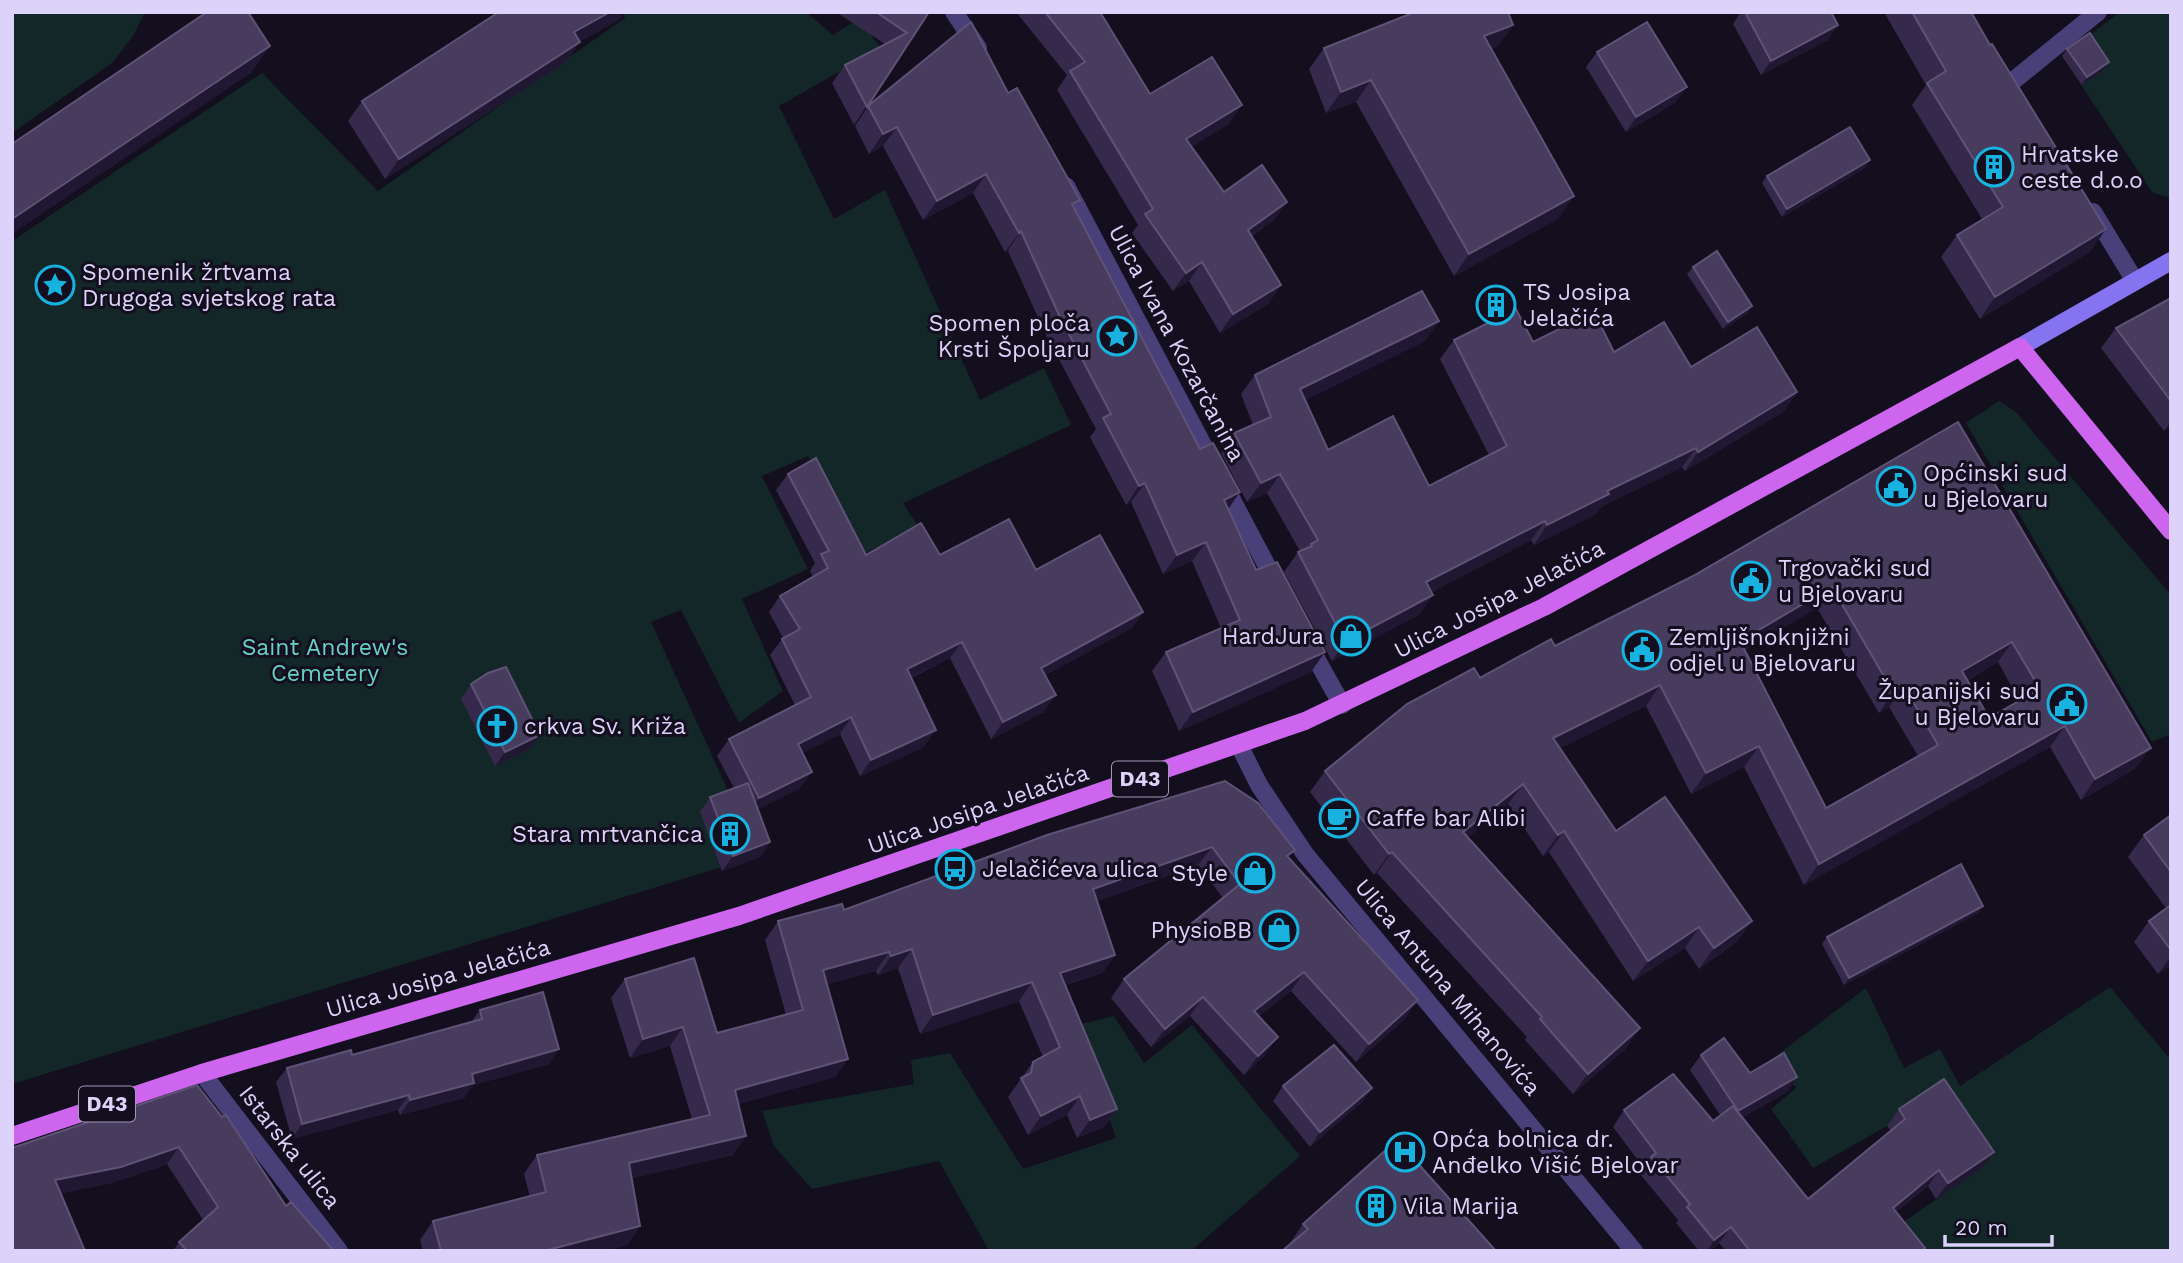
<svg xmlns="http://www.w3.org/2000/svg" width="2183" height="1263" font-family="'Work Sans',sans-serif">
	<rect width="100%" height="100%" fill="#140f1f"/>
	<g fill="#132628">
		<polygon points="12,12 145,12 133,36 112,63 12,133"/>
		<polygon points="623,12 806,12 833,35 858,19 881,48 779,106 834,219 885,190 980,400 1044,368 1071,425 903,503 918,526 866,553 808,456 762,476 808,569 742,599 783,691 739,723 681,610 651,622 758,856 12,1084 12,241 262,73 378,191 625,18"/>
		<polygon points="2120,12 2171,12 2171,199 2152,192 2062,56"/>
		<polygon points="1999,401 2016,412 2171,595 2171,734 2152,742 1966,423"/>
		<polygon points="2110,987 2171,1060 2171,1251 1913,1251 1893,1229 1982,1168 1933,1095 1887,1126 1813,1168 1771,1109 1796,1088 1772,1059 1866,988 1904,1068 1940,1049 1960,1086"/>
		<polygon points="1114,1016 1144,1063 1192,1025 1300,1156 1191,1251 989,1251 939,1161 812,1189 774,1146 762,1111 914,1084 911,1060 950,1053 1023,1169 1116,1138 1077,1025"/>
	</g>
	<g fill="none" stroke-linecap="round" stroke-linejoin="round">
		<g stroke="#493f79" stroke-width="18">
			<polyline points="954,12 978,48"/>
			<polyline points="2013,81 2098,12"/>
			<polyline points="1066,186 1277,585"/>
			<polyline points="2093,212 2135,281"/>
			<polyline points="1308,644 1342,705"/>
			<polyline points="1239,745 1259,785 1305,854 1634,1251"/>
			<polyline points="202,1073 339,1251"/>
		</g>
		<polyline stroke="#8673f0" stroke-width="18" points="2020,347 2171,261"/>
		<polyline stroke="#cd65ee" stroke-width="18" points="12,1136 202,1073 739,916 1305,721 1544,607 2020,347 2171,531"/>
	</g>
	<g fill="#352a4b" fill-rule="evenodd">
		<polygon points="836,12 929,12 854,125 832,83 845,65 885,44"/>
		<polygon points="1016,12 1100,12 1150,94 1229,124 1192,146 1224,192 1287,202 1274,220 1252,236 1281,285 1268,304 1220,333 1189,281 1173,291 1132,233 1138,225 1057,90 1067,75"/>
		<polygon points="1741,12 1831,12 1828,40 1761,75 1733,24"/>
		<polygon points="1884,12 1971,12 2091,251 1980,319 1941,257 1957,235 1982,219 1912,105 1926,85"/>
		<polygon points="619,20 580,41 566,62 385,179 348,121 362,101"/>
		<polygon points="1513,25 1498,46 1491,49 1559,218 1454,276 1356,102 1326,113 1309,69 1324,48"/>
		<polygon points="2067,49 2104,70 2082,85 2062,56"/>
		<polygon points="1597,52 1676,102 1626,132 1586,67"/>
		<polygon points="1008,93 1074,208 1200,449 1240,492 1228,509 1256,570 1311,672 1179,731 1152,671 1166,652 1221,628 1192,561 1163,574 1131,502 1126,505 1090,437 1096,429 1046,335 1008,251 1005,252 973,193 923,220 883,146 869,154 855,126 868,106"/>
		<polygon points="1865,168 1782,217 1762,183 1767,176"/>
		<polygon points="1693,267 1752,306 1747,314 1723,329 1687,274"/>
		<polygon points="2171,298 2171,426 2164,431 2101,348 2116,328"/>
		<polygon points="1454,340 1533,342 1614,352 1691,367 1797,392 1783,412 1685,471 1682,467 1601,507 1596,514 1534,545 1531,540 1432,592 1420,614 1332,661 1284,572 1298,552 1300,551 1267,493 1247,502 1221,453 1234,433 1253,425 1241,394 1255,375 1425,341 1305,400 1328,450 1429,486 1489,455 1440,359"/>
		<path d="M1958 422 2136 768 2081 800 2050 747 1804 885 1744 767 1691 794 1646 706 1560 748 1616 831 1737 942 1699 969 1685 948 1633 981 1549 852 1543 856 1508 804 1468 837 1640 1028 1625 1049 1573 1094 1525 1040 1527 1037 1377 873 1374 875 1310 792 1325 771 1480 678 1555 646 1693 576ZM1817 608 1879 713 1889 707 1918 756 1826 808 1745 650ZM1998 662 2019 700 1989 718 1968 680Z"/>
		<polygon points="788,474 866,555 940,555 1036,570 1143,612 1132,628 1045,675 1044,712 991,739 950,658 911,678 924,747 860,776 840,734 802,753 800,788 758,809 770,842 760,857 722,871 700,812 710,797 734,788 717,756 729,739 795,705 770,655 783,638 769,612 780,596 813,577 810,571 815,563 776,490"/>
		<polygon points="471,684 530,749 495,766 461,699"/>
		<polygon points="1225,781 1289,858 1405,1019 1356,1062 1291,991 1259,1016 1265,1055 1244,1075 1190,1016 1151,1047 1111,998 1124,979 1223,898 1198,865 1097,901 1115,955 1102,973 1066,985 1117,1109 1104,1127 1077,1138 1067,1115 1028,1135 1008,1097 1033,1062 1043,1057 1019,1001 920,1034 898,968 878,975 876,971 827,984 848,1059 835,1077 738,1104 733,1155 632,1178 640,1226 627,1245 604,1251 423,1251 420,1240 433,1221 530,1197 524,1174 537,1155 692,1119 670,1046 630,1058 611,998 625,979 717,1033 786,1015 765,940 778,921 844,910"/>
		<polygon points="2171,815 2171,965 2158,974 2134,942 2149,921 2166,908 2128,857 2144,835"/>
		<polygon points="1983,906 1978,913 1844,985 1822,944 1827,937"/>
		<polygon points="480,1010 549,1064 473,1085 464,1098 400,1115 398,1110 292,1139 276,1082 287,1068 352,1055 471,1022"/>
		<polygon points="1701,1055 1750,1073 1797,1077 1787,1092 1743,1117 1808,1199 1891,1131 1887,1126 1899,1109 1982,1168 1936,1199 1928,1186 1896,1212 1923,1251 1726,1251 1719,1243 1710,1251 1699,1251 1676,1223 1678,1220 1640,1174 1644,1168 1613,1127 1624,1110 1713,1121 1720,1115 1690,1070"/>
		<polygon points="197,1085 286,1206 334,1251 173,1251 179,1242 203,1220 167,1164 109,1184 12,1148"/>
		<polygon points="1283,1086 1372,1088 1362,1102 1310,1147 1273,1101"/>
		<polygon points="1303,1224 1496,1251 1288,1246"/>
	</g>
	<g fill="#201732">
		<polygon points="610,12 625,12 619,20 560,52 574,32"/>
		<polygon points="1513,25 1498,46 1469,58 1484,36"/>
		<polygon points="1838,25 1828,40 1761,75 1771,61"/>
		<polygon points="580,42 566,62 385,179 399,159"/>
		<polygon points="270,46 251,73 12,234 12,219"/>
		<polygon points="2109,62 2104,70 2082,85 2087,77"/>
		<polygon points="1371,80 1356,102 1326,113 1341,92"/>
		<polygon points="1687,87 1676,102 1626,132 1636,117"/>
		<polygon points="1242,105 1229,124 1173,158 1186,139"/>
		<polygon points="897,127 883,146 869,154 883,134"/>
		<polygon points="1870,160 1865,168 1782,217 1787,209"/>
		<polygon points="986,174 973,193 923,220 937,201"/>
		<polygon points="1574,196 1559,218 1454,276 1469,254"/>
		<polygon points="1287,202 1274,220 1234,248 1248,230"/>
		<polygon points="2106,229 2091,251 1980,319 1995,297"/>
		<polygon points="1021,231 1008,251 1005,252 1019,233"/>
		<polygon points="1202,262 1189,281 1173,291 1186,273"/>
		<polygon points="1281,285 1268,304 1220,333 1233,314"/>
		<polygon points="1752,306 1747,314 1723,329 1728,322"/>
		<polygon points="1439,321 1425,341 1286,409 1300,389"/>
		<polygon points="1797,392 1783,412 1685,471 1698,452"/>
		<polygon points="2171,421 2171,426 2164,431"/>
		<polygon points="1696,448 1682,467 1601,507 1596,514 1534,545 1547,525 1607,491"/>
		<polygon points="1280,474 1267,493 1247,502 1261,483"/>
		<polygon points="1145,483 1131,502 1126,505 1139,486"/>
		<polygon points="1240,492 1226,512 1224,500"/>
		<polygon points="1545,521 1531,540 1413,602 1426,582"/>
		<polygon points="1206,542 1192,561 1163,574 1177,555"/>
		<polygon points="1832,587 1817,608 1725,662 1740,641"/>
		<polygon points="1433,595 1420,614 1332,661 1345,642"/>
		<polygon points="1143,612 1132,628 1030,684 1041,668"/>
		<polygon points="962,642 950,658 895,685 907,669"/>
		<polygon points="2012,642 1998,662 1948,691 1962,671"/>
		<polygon points="1325,652 1311,672 1179,731 1193,712"/>
		<polygon points="1660,685 1646,706 1538,759 1553,738"/>
		<polygon points="1904,686 1889,707 1879,713 1893,692"/>
		<polygon points="1056,695 1044,712 991,739 1003,722"/>
		<polygon points="851,717 840,734 786,761 798,744"/>
		<polygon points="2065,726 2050,747 1804,885 1819,864"/>
		<polygon points="936,730 924,747 860,776 871,760"/>
		<polygon points="540,735 530,749 495,766 505,752"/>
		<polygon points="1759,746 1744,767 1691,794 1706,773"/>
		<polygon points="2151,748 2136,768 2081,800 2095,779"/>
		<polygon points="812,772 800,788 747,815 759,798"/>
		<polygon points="1523,784 1508,804 1449,853 1463,832"/>
		<polygon points="1564,831 1549,852 1543,856 1558,835"/>
		<polygon points="770,842 760,857 722,871 733,856"/>
		<polygon points="1212,847 1198,865 1079,907 1093,889"/>
		<polygon points="1392,852 1377,873 1374,875 1389,854"/>
		<polygon points="1983,906 1978,913 1844,985 1849,978"/>
		<polygon points="1752,921 1737,942 1699,969 1714,948"/>
		<polygon points="1699,927 1685,948 1633,981 1648,961"/>
		<polygon points="912,949 898,968 878,975 891,956"/>
		<polygon points="889,952 876,971 810,989 823,970"/>
		<polygon points="1115,955 1102,973 1047,991 1060,973"/>
		<polygon points="2171,956 2171,965 2158,974"/>
		<polygon points="1304,972 1291,991 1241,1030 1254,1011"/>
		<polygon points="1032,982 1019,1001 920,1034 933,1015"/>
		<polygon points="1203,997 1190,1016 1151,1047 1165,1029"/>
		<polygon points="1418,1000 1405,1019 1356,1062 1369,1044"/>
		<polygon points="683,1027 670,1046 630,1058 643,1039"/>
		<polygon points="1640,1028 1625,1049 1573,1094 1588,1074"/>
		<polygon points="1278,1037 1265,1055 1244,1075 1258,1056"/>
		<polygon points="559,1049 549,1064 473,1085 464,1098 400,1115 410,1100 472,1074"/>
		<polygon points="848,1059 835,1077 722,1109 735,1090"/>
		<polygon points="1797,1077 1787,1092 1727,1126 1738,1111"/>
		<polygon points="1372,1088 1362,1102 1310,1147 1320,1132"/>
		<polygon points="409,1095 398,1110 292,1139 302,1124"/>
		<polygon points="1080,1096 1067,1115 1028,1135 1041,1116"/>
		<polygon points="1117,1109 1104,1127 1077,1138 1090,1120"/>
		<polygon points="746,1136 733,1155 616,1182 629,1163"/>
		<polygon points="179,1147 167,1164 109,1184 43,1197 55,1180"/>
		<polygon points="1994,1152 1982,1168 1936,1199 1948,1183"/>
		<polygon points="1939,1170 1928,1186 1881,1224 1893,1208"/>
		<polygon points="640,1226 627,1245 604,1251 544,1251"/>
		<polygon points="1731,1227 1719,1243 1710,1251 1707,1251 1714,1240"/>
	</g>
	<g fill="#473c5e" stroke="#5e5376" stroke-width="2" fill-rule="evenodd">
		<polygon points="207,12 248,12 270,46 12,219 12,144"/>
		<polygon points="499,12 610,12 574,32 580,42 399,159 362,101"/>
		<polygon points="876,12 929,12 867,107 845,65 907,33"/>
		<polygon points="1045,12 1100,12 1150,94 1212,57 1242,105 1186,139 1224,192 1262,165 1287,202 1248,230 1281,285 1233,314 1202,262 1186,273 1145,214 1153,209 1070,71 1085,62"/>
		<polygon points="1415,12 1508,12 1513,25 1484,36 1574,196 1469,254 1371,80 1341,92 1324,48"/>
		<polygon points="1745,12 1831,12 1838,25 1771,61"/>
		<polygon points="1912,12 1971,12 1990,45 1992,44 2106,229 1995,297 1957,235 2003,207 1927,83 1946,71"/>
		<polygon points="971,22 1008,93 1017,88 1080,200 1072,204 1200,449 1213,443 1240,492 1224,500 1256,570 1277,562 1325,652 1193,712 1166,652 1240,620 1206,542 1177,555 1145,483 1139,486 1103,418 1111,414 1059,315 1021,231 1019,233 986,174 937,201 897,127 883,134 868,106"/>
		<polygon points="1647,22 1687,87 1636,117 1597,52"/>
		<polygon points="2090,33 2109,62 2087,77 2067,49"/>
		<polygon points="1850,127 1870,160 1787,209 1767,176"/>
		<polygon points="1717,251 1752,306 1728,322 1693,267"/>
		<polygon points="1422,291 1439,321 1300,389 1328,450 1393,416 1429,486 1507,446 1454,340 1516,309 1533,342 1594,312 1614,352 1664,322 1691,367 1757,327 1797,392 1698,452 1696,448 1607,491 1609,494 1547,525 1545,521 1426,582 1433,595 1345,642 1298,552 1312,546 1311,544 1318,540 1280,474 1261,483 1234,433 1271,417 1255,375"/>
		<polygon points="2171,298 2171,401 2116,328"/>
		<path d="M1958 422 2151 748 2095 779 2065 726 1819 864 1759 746 1706 773 1660 685 1553 738 1616 831 1665 797 1752 921 1714 948 1699 927 1648 961 1564 831 1558 835 1523 784 1463 832 1640 1028 1588 1074 1540 1019 1542 1017 1392 852 1389 854 1325 771 1407 704 1474 668 1480 678 1551 639 1555 646 1693 576ZM1832 587 1893 692 1904 686 1938 745 1826 808 1740 641ZM2012 642 2040 689 1989 718 1962 671Z"/>
		<polygon points="816,458 866,555 921,523 940,555 1009,519 1036,570 1100,535 1143,612 1041,668 1056,695 1003,722 962,642 907,669 936,730 871,760 851,717 798,744 812,772 759,798 729,739 811,697 782,639 800,629 780,596 828,568 821,554 829,551 788,474"/>
		<polygon points="506,667 540,735 505,752 471,684 488,673"/>
		<polygon points="1225,781 1258,803 1295,850 1287,856 1418,1000 1369,1044 1304,972 1254,1011 1278,1037 1258,1056 1203,997 1165,1029 1124,979 1240,884 1212,847 1093,889 1115,955 1060,973 1117,1109 1090,1120 1080,1096 1041,1116 1021,1078 1031,1073 1033,1062 1060,1047 1032,982 933,1015 912,949 891,956 889,952 823,970 848,1059 735,1090 746,1136 629,1163 640,1226 544,1251 441,1251 433,1221 546,1192 537,1155 710,1115 683,1027 643,1039 625,979 694,958 717,1033 803,1010 778,921 842,904 844,910 1047,835"/>
		<polygon points="748,783 770,842 733,856 710,797"/>
		<polygon points="2171,815 2171,872 2144,835"/>
		<polygon points="1961,864 1983,906 1849,978 1827,937"/>
		<polygon points="2171,905 2171,950 2149,921"/>
		<polygon points="543,992 559,1049 472,1074 474,1083 410,1100 409,1095 302,1124 287,1068 351,1050 352,1055 482,1019 480,1010"/>
		<polygon points="1724,1038 1750,1073 1784,1053 1797,1077 1738,1111 1701,1055"/>
		<polygon points="1334,1045 1372,1088 1320,1132 1283,1086"/>
		<polygon points="1673,1074 1713,1121 1733,1106 1808,1199 1905,1119 1899,1109 1944,1079 1994,1152 1948,1183 1939,1170 1893,1208 1925,1248 1922,1251 1750,1251 1731,1227 1714,1240 1687,1207 1690,1204 1651,1157 1656,1153 1624,1110"/>
		<polygon points="197,1085 222,1117 226,1115 286,1206 291,1202 334,1251 187,1251 179,1242 218,1207 179,1147 121,1167 55,1180 85,1251 12,1251 12,1148"/>
		<polygon points="1397,1140 1496,1251 1282,1251 1308,1229 1303,1224"/>
	</g>
	<defs>
		<symbol id="building-ring" viewBox="-11 -11 22 22"><circle r="9.5" fill="#140f1f" stroke="#18b2e0" stroke-width="1.5"/><path d="M-4-6H4V6H1V3H-1V6H-4ZM-2.5-4.3h1.7v1.8h-1.7ZM.8-4.3h1.7v1.8H.8ZM-2.5-1h1.7V.8h-1.7ZM.8-1h1.7V.8H.8Z" fill="#18b2e0"/></symbol>
		<symbol id="sight-ring" viewBox="-11 -11 22 22"><circle r="9.5" fill="#140f1f" stroke="#18b2e0" stroke-width="1.5"/><path d="M0-6L1.8-2.2L6-1.7L2.9 1.2L3.7 5.4L0 3.3L-3.7 5.4L-2.9 1.2L-6-1.7L-1.8-2.2Z" fill="#18b2e0"/></symbol>
		<symbol id="civic-ring" viewBox="-11 -11 22 22"><circle r="9.5" fill="#140f1f" stroke="#18b2e0" stroke-width="1.5"/><path d="M-.6-6.5H3V-4.5H.6V-3L4-1V1h2V6H-6V1h2V-1L-.6-3ZM-1.2 2.5V6h2.4V2.5Z" fill="#18b2e0"/></symbol>
		<symbol id="shop-ring" viewBox="-11 -11 22 22"><circle r="9.5" fill="#140f1f" stroke="#18b2e0" stroke-width="1.5"/><path d="M-5-2.5h2.3a2.7 3.5 0 0 1 5.4 0H5L5.5 6h-11ZM-1.5-2.5h3a1.5 2.3 0 0 0-3 0Z" fill="#18b2e0"/></symbol>
		<symbol id="church-ring" viewBox="-11 -11 22 22"><circle r="9.5" fill="#140f1f" stroke="#18b2e0" stroke-width="1.5"/><path d="M-1.2-6h2.4v3.5h3.3v2.4h-3.3V6h-2.4V-.1h-3.3v-2.4h3.3Z" fill="#18b2e0"/></symbol>
		<symbol id="cafe-ring" viewBox="-11 -11 22 22"><circle r="9.5" fill="#140f1f" stroke="#18b2e0" stroke-width="1.5"/><path d="M-5.5-4.5H6V0H3Q3 3.5 0 3.5H-2.5Q-5.5 3.5-5.5 0ZM3-3.2v2h1.7v-2ZM-6 4.5H4V6H-6Z" fill="#18b2e0"/></symbol>
		<symbol id="bus-ring" viewBox="-11 -11 22 22"><circle r="9.5" fill="#140f1f" stroke="#18b2e0" stroke-width="1.5"/><path d="M-5-6H5V4H4V6H2V4H-2V6H-4V4H-5ZM-3.5-4V0h7V-4ZM-3.5 1.2v1.5H-2V1.2ZM2 1.2v1.5H3.5V1.2Z" fill="#18b2e0"/></symbol>
		<symbol id="hospital-ring" viewBox="-11 -11 22 22"><circle r="9.5" fill="#140f1f" stroke="#18b2e0" stroke-width="1.5"/><path d="M-5-5h3v3.5h4V-5h3V5h-3V1.5h-4V5h-3Z" fill="#18b2e0"/></symbol>
	</defs>
	<g fill-rule="evenodd">
		<use href="#building-ring" x="1972" y="145" width="44" height="44"/>
		<use href="#sight-ring" x="33" y="263" width="44" height="44"/>
		<use href="#building-ring" x="1474" y="283" width="44" height="44"/>
		<use href="#sight-ring" x="1095" y="314" width="44" height="44"/>
		<use href="#civic-ring" x="1874" y="464" width="44" height="44"/>
		<use href="#civic-ring" x="1729" y="559" width="44" height="44"/>
		<use href="#shop-ring" x="1329" y="614" width="44" height="44"/>
		<use href="#civic-ring" x="1620" y="628" width="44" height="44"/>
		<use href="#civic-ring" x="2045" y="682" width="44" height="44"/>
		<use href="#church-ring" x="475" y="704" width="44" height="44"/>
		<use href="#cafe-ring" x="1317" y="796" width="44" height="44"/>
		<use href="#building-ring" x="708" y="812" width="44" height="44"/>
		<use href="#bus-ring" x="933" y="847" width="44" height="44"/>
		<use href="#shop-ring" x="1233" y="851" width="44" height="44"/>
		<use href="#shop-ring" x="1257" y="908" width="44" height="44"/>
		<use href="#hospital-ring" x="1383" y="1130" width="44" height="44"/>
		<use href="#building-ring" x="1354" y="1184" width="44" height="44"/>
	</g>
	<g text-anchor="middle" stroke-width="6" stroke-linejoin="round" paint-order="stroke">
		<g fill="#140f1f" stroke="#a098b8" stroke-width="2">
			<rect x="1112" y="761.5" width="56" height="35" rx="5"/>
			<rect x="79" y="1086.5" width="56" height="35" rx="5"/>
		</g>
		<g font-size="21" font-weight="bold" fill="#dcd2fa">
			<text x="1140" y="786">D43</text>
			<text x="107" y="1111">D43</text>
		</g>
		<g font-size="23" fill="#dcd2fa" stroke="#140f1f" text-anchor="start">
			<text x="2021" y="162">Hrvatske<tspan x="2021" dy="26">ceste d.o.o</tspan></text>
			<text x="82" y="280">Spomenik žrtvama<tspan x="82" dy="26">Drugoga svjetskog rata</tspan></text>
			<text x="1523" y="300">TS Josipa<tspan x="1523" dy="26">Jelačića</tspan></text>
			<text x="1090" y="331" text-anchor="end">Spomen ploča<tspan x="1090" dy="26">Krsti Špoljaru</tspan></text>
			<text x="1923" y="481">Općinski sud<tspan x="1923" dy="26">u Bjelovaru</tspan></text>
			<text x="1778" y="576">Trgovački sud<tspan x="1778" dy="26">u Bjelovaru</tspan></text>
			<text x="1324" y="644" text-anchor="end">HardJura</text>
			<text x="1669" y="645">Zemljišnoknjižni<tspan x="1669" dy="26">odjel u Bjelovaru</tspan></text>
			<text x="2040" y="699" text-anchor="end">Županijski sud<tspan x="2040" dy="26">u Bjelovaru</tspan></text>
			<text x="524" y="734">crkva Sv. Križa</text>
			<text x="1366" y="826">Caffe bar Alibi</text>
			<text x="703" y="842" text-anchor="end">Stara mrtvančica</text>
			<text x="982" y="877">Jelačićeva ulica</text>
			<text x="1228" y="881" text-anchor="end">Style</text>
			<text x="1252" y="938" text-anchor="end">PhysioBB</text>
			<text x="1432" y="1147">Opća bolnica dr.<tspan x="1432" dy="26">Anđelko Višić Bjelovar</tspan></text>
			<text x="1403" y="1214">Vila Marija</text>
		</g>
		<g font-size="23" fill="#dcd2fa" stroke="#140f1f">
			<text transform="translate(1177 343) rotate(62)" y="8">Ulica Ivana Kozarčanina</text>
			<text transform="translate(1499 599) rotate(-27)" y="8">Ulica Josipa Jelačića</text>
			<text transform="translate(978 809) rotate(-19)" y="8">Ulica Josipa Jelačića</text>
			<text transform="translate(438 978) rotate(-16)" y="8">Ulica Josipa Jelačića</text>
			<text transform="translate(1448 987) rotate(50)" y="8">Ulica Antuna Mihanovića</text>
			<text transform="translate(290 1147) rotate(52)" y="8">Istarska ulica</text>
		</g>
		<g font-size="23" fill="#66d2c5" stroke="#140f1f">
			<text x="325" y="655">Saint Andrew's<tspan x="325" dy="26">Cemetery</tspan></text>
		</g>
	</g>
	<rect width="2183" height="1263" fill="none" stroke="#dcd2fa" stroke-width="28"/>
	<path d="M1945 1235v10h107v-10" fill="none" stroke="#dcd2fa" stroke-width="3.5"/>
	<text x="1955" y="1235" font-size="21" fill="#dcd2fa" stroke="#140f1f" stroke-width="5" paint-order="stroke">20 m</text>
</svg>
